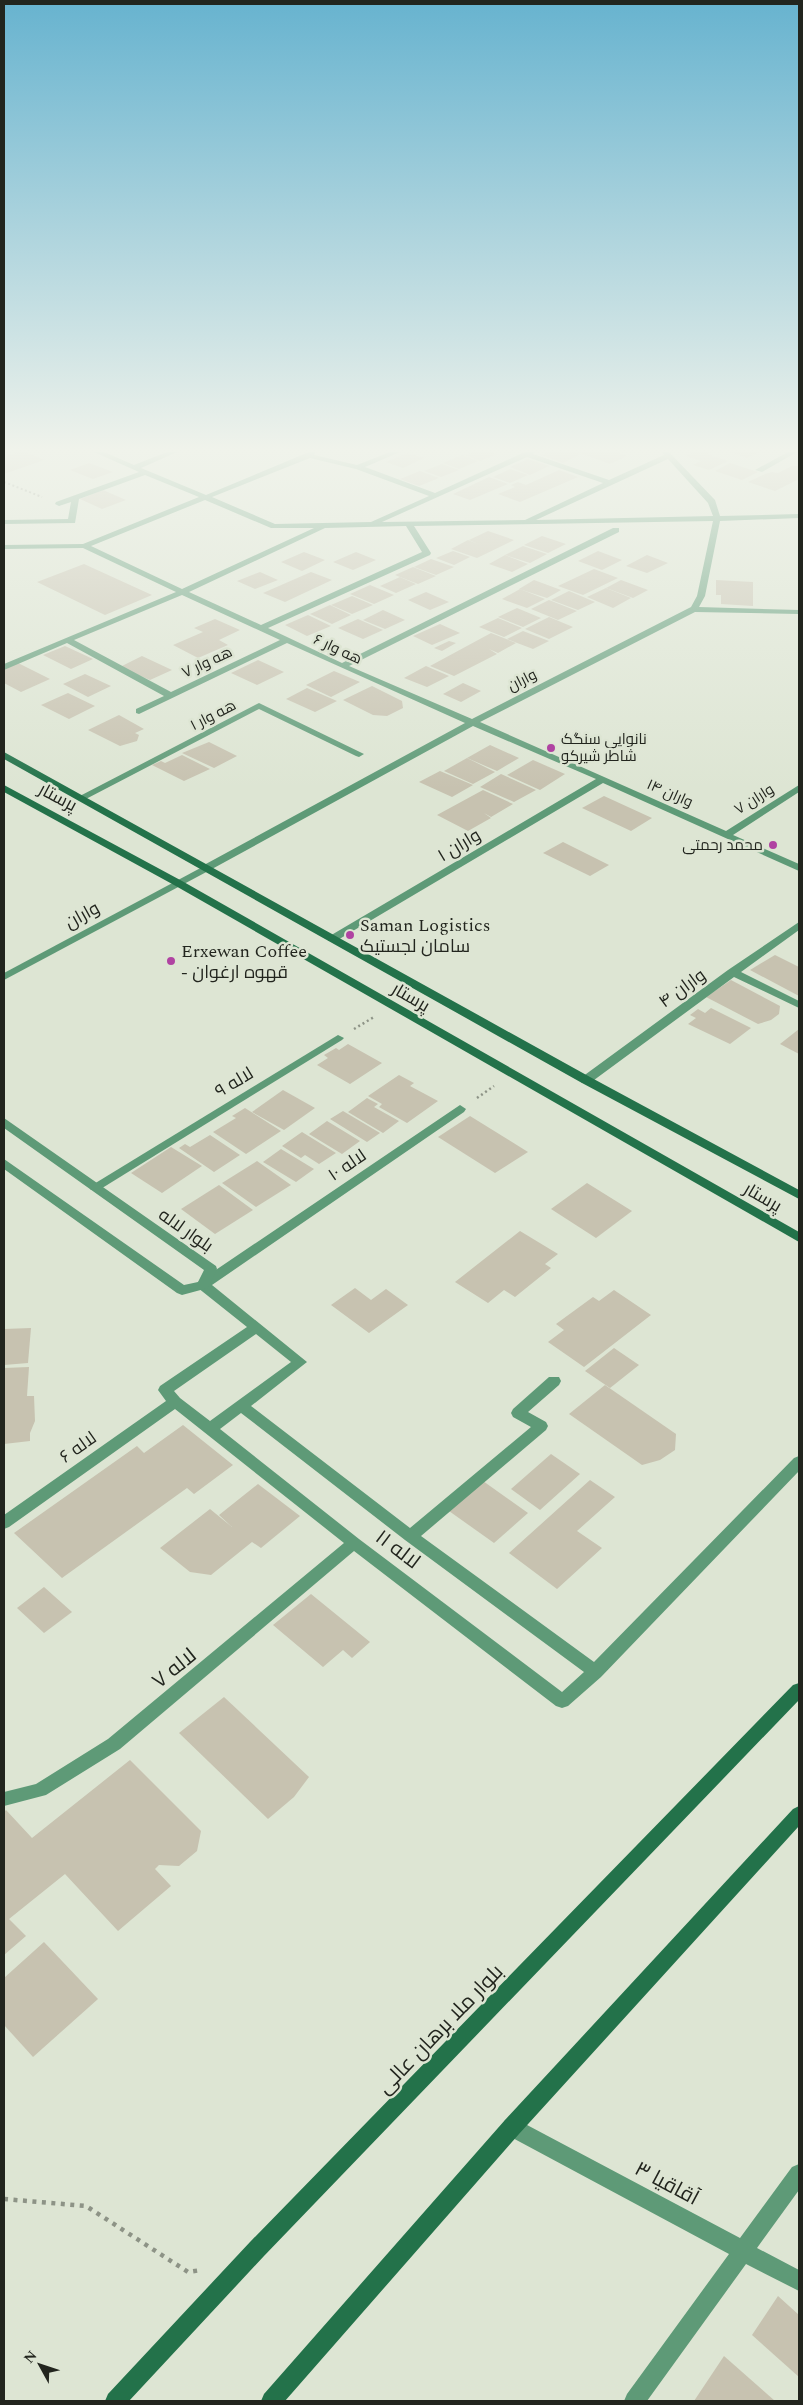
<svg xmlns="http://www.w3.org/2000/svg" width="803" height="2405" font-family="Spectral,Cairo,serif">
	<rect width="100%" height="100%" fill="#dde5d3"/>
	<g fill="#c7c2b0">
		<polygon points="18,452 26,452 44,460 4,474 4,457"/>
		<polygon points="473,452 492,452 497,454 480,461 465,455"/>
		<polygon points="548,452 573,452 581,454 563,463 541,455"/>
		<polygon points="577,452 616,452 627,456 610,464"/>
		<polygon points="688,452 711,452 707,454 728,461 709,470 693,465 701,461 686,456 691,453"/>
		<polygon points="731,452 759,452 747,458"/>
		<polygon points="407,453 424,458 403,468 386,462"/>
		<polygon points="462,455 478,461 459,469 443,463"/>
		<polygon points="528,459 549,466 530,475 510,467"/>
		<polygon points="89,463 113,472 93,479 70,470"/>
		<polygon points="730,463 758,472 742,480 715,471"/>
		<polygon points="442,464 459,470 441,477 424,471"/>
		<polygon points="792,466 799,466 799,479 775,491 748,482 765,474 772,472 778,473"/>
		<polygon points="510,469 528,475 510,483 493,477"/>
		<polygon points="559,470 578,477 520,502 498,494 515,487 511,485 518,482 526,485"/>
		<polygon points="420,471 439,478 419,486 400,479"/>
		<polygon points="489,477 508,484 470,500 453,494"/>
		<polygon points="103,490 126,500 102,509 80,499"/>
		<polygon points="488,531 514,540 477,558 451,549 468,540 478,544 469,540"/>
		<polygon points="542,536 566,544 548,553 524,545"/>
		<polygon points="523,546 547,554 530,563 505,555"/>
		<polygon points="453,551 470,557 454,565 436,558"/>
		<polygon points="598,551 622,560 602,570 578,561"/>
		<polygon points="304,552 325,560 302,571 281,562"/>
		<polygon points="356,552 376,560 353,570 333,562"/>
		<polygon points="505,555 528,564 512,572 489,564"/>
		<polygon points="647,555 668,563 647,573 626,566"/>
		<polygon points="431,559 454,567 436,575 414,567"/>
		<polygon points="84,564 152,595 105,615 37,582"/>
		<polygon points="413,567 436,576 418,584 395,575"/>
		<polygon points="594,569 618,578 583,595 558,586"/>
		<polygon points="260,572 278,580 255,589 237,581"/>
		<polygon points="311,572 332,580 285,602 263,593"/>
		<polygon points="400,577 416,584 396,593 380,586"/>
		<polygon points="534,580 561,590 547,598 519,589"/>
		<polygon points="621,580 648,590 633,598 606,588"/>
		<polygon points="716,580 753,582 753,606 721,604 721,595 716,595"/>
		<polygon points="370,585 394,595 374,604 350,594"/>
		<polygon points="606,588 631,598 613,608 587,597"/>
		<polygon points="520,589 545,599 527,608 502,599"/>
		<polygon points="569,591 595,602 578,610 551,600"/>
		<polygon points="426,592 449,602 430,610 408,600"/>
		<polygon points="352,596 373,605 352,614 331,605"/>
		<polygon points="549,600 577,611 558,620 531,609"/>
		<polygon points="330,605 351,615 332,624 310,614"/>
		<polygon points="517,608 541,618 523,627 498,617"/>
		<polygon points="383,610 405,620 385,629 363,620"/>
		<polygon points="308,615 331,626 307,636 285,625"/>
		<polygon points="549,617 573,627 549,639 525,629"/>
		<polygon points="498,618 522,628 504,637 479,627"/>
		<polygon points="215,619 240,630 219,640 228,645 198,658 173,645 203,632 194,628"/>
		<polygon points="358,619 383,630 363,639 338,628"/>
		<polygon points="440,624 460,633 432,645 413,636"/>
		<polygon points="523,631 549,641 533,649 507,639"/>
		<polygon points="491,633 516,643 498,653 489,649 497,654 454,676 430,666"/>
		<polygon points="449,641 456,643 442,651 434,648"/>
		<polygon points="65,646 93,659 71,669 43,655"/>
		<polygon points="142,656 172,670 150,680 120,667"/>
		<polygon points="258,660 284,672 257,685 231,673"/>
		<polygon points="18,663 50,679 21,692 4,683 4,669"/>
		<polygon points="426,666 449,676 427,687 404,678"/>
		<polygon points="334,671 360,682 331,697 306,685"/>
		<polygon points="85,674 111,686 88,697 63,684"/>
		<polygon points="463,683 481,691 461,702 443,694"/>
		<polygon points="372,686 402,701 403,708 387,716 373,715 343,700"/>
		<polygon points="307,688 337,701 315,712 286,699"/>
		<polygon points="68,693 95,706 69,719 41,705"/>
		<polygon points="119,715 144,729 135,733 139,735 137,741 120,746 88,730"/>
		<polygon points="209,742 237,756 214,768 182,753"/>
		<polygon points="490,745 519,758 497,771 467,758"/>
		<polygon points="182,755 210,769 184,781 152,765 161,761 165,763"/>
		<polygon points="467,758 495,772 473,784 444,771"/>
		<polygon points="533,760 565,774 540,790 507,775"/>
		<polygon points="440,771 473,785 452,797 419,782"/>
		<polygon points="501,774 536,790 514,802 480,787"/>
		<polygon points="483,790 513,804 491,817 484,813 491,818 468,831 437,815"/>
		<polygon points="604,796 652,818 631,831 582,808"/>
		<polygon points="563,842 609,865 590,876 543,853"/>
		<polygon points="775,955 799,967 799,996 750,970"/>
		<polygon points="731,980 780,1006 779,1014 771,1020 758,1024 706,997"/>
		<polygon points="711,1008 751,1028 730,1044 688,1024 696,1018 690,1015 698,1009 705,1013"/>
		<polygon points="799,1029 799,1054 780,1044"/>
		<polygon points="348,1044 382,1063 350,1084 317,1065 328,1058 324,1055 336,1048 339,1050"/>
		<polygon points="399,1075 414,1083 410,1086 438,1101 407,1123 379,1107 382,1104 368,1096"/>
		<polygon points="283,1090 315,1108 284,1130 252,1112"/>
		<polygon points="367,1098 378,1104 374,1107 399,1121 383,1133 348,1112"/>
		<polygon points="245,1108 281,1131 246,1154 213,1132 236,1118 232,1116"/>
		<polygon points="343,1111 380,1133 367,1142 330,1119"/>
		<polygon points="470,1116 528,1152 495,1173 438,1137"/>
		<polygon points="327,1121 360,1141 342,1154 309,1134"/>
		<polygon points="302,1132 336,1153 319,1164 305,1155 301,1158 282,1146"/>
		<polygon points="210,1135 240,1155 214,1172 179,1148 185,1144 190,1147"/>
		<polygon points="171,1147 202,1166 162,1193 131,1173"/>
		<polygon points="281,1149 314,1169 296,1182 263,1162"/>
		<polygon points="257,1161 291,1185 256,1207 222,1183"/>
		<polygon points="587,1183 632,1211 596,1238 551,1209"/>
		<polygon points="219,1185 253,1210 215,1234 181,1209"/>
		<polygon points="520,1231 558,1254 545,1264 551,1268 515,1297 504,1290 488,1303 455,1282"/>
		<polygon points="355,1288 371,1300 386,1289 408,1305 369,1333 331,1305"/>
		<polygon points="614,1290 651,1315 584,1367 548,1342 564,1330 556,1324 593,1297 599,1301"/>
		<polygon points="31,1328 28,1363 4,1365 4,1329"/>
		<polygon points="614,1348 639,1365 610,1388 585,1371"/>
		<polygon points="29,1367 27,1396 34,1396 35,1421 30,1433 30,1441 4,1444 4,1368"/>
		<polygon points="605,1385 676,1434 675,1450 660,1460 642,1465 569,1414"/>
		<polygon points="183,1425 233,1465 194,1494 187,1488 62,1578 14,1533 137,1446 144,1453"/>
		<polygon points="551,1454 580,1474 540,1510 511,1489"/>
		<polygon points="590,1480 615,1497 577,1531 602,1548 557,1589 509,1553"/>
		<polygon points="483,1481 528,1513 494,1543 449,1511"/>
		<polygon points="258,1484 300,1516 261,1548 252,1542 211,1575 190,1572 160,1548 210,1509 232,1527 219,1515"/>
		<polygon points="44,1587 72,1612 44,1633 17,1608"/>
		<polygon points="311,1594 370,1642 352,1658 343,1650 323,1667 273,1625"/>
		<polygon points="224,1697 309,1777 294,1797 268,1819 179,1733"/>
		<polygon points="130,1760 201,1831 197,1851 179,1866 159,1865 155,1869 171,1886 118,1931 65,1874 9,1919 26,1936 4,1955 4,1812 6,1810 32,1838"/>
		<polygon points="44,1942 98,1999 33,2057 4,2025 4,1978"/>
		<polygon points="778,2296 799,2315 799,2377 752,2335"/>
		<polygon points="724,2356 775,2401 694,2401"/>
	</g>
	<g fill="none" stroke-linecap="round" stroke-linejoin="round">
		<polyline stroke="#8d9386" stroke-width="2" stroke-dasharray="2 2.5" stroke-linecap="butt" points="4,482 42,497"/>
		<g stroke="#8d9386" stroke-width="2.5" stroke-dasharray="2 3" stroke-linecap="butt">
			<polyline points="354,1029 374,1017"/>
			<polyline points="477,1098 494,1086"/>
		</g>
		<polyline stroke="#8d9386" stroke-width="4.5" stroke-dasharray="4 5.5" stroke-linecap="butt" points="4,2199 86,2206 188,2272 201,2270"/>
		<g fill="#5e9a77" fill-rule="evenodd">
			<path d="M94 452H104L134 465 167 452H177L141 468 206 495 309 452H316L314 455 357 465 390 452H400L365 467 435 493 525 452H534L533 454 609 480 664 455 662 452H669L715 500 720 516 799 514V518L720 521 705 596 699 607 799 610V614L695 612 480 722 726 831 799 785V792L733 835 799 864V871L603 783 336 941H328V937L596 779 473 726 212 869H204V865L465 723 287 643 139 714 136 713V709L164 696 67 643 4 670V664L176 592 83 548 4 549V545L83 544 199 497 145 475 79 499 75 523 4 524V520L68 519 71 502 59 506 55 504 56 502 139 472ZM527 457 603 483 525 520 382 522ZM310 458 356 469 429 496 371 522 275 524 212 497ZM668 459 708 503 713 516 536 520ZM205 500 271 528H314L182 589 91 546ZM713 521 697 596 691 607 472 719 349 666 619 532V528H613L342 663 268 628 430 555 431 553 414 526ZM406 526 422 552 261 625 189 592 325 528ZM182 595 280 640 171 692 74 640Z"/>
			<polygon points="788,452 797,452 762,472 755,470"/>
			<polygon points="259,703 364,754 359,757 356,756 259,709 84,800 78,800 76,798"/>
			<polygon points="799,922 799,930 741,972 799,1001 799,1008 734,977 590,1083 582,1083 580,1080 582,1077 728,970"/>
			<polygon points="338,1035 344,1038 342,1040 99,1190 91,1190 89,1187"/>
			<path d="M460 1105 466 1109 464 1112 212 1285 307 1362 251 1406 410 1528 531 1427 513 1417 511 1413 513 1409 549 1377H559L561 1381 559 1385 528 1412 546 1422 548 1426 546 1430 421 1536 594 1662 794 1458 799 1456V1471L601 1677 568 1706 562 1708 556 1706 354 1551 120 1749 46 1795 4 1806V1792L36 1784 108 1739 344 1543 175 1409 9 1527 4 1529V1515L166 1401 158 1390 160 1386 247 1327 198 1288 196 1285 198 1282ZM256 1334 291 1362 210 1421 180 1398 174 1391ZM241 1413 405 1540 584 1672 562 1692 359 1539 220 1429Z"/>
			<polygon points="512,2117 740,2238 792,2167 799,2164 799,2190 757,2248 799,2270 799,2291 746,2264 647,2401 624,2401 627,2394 729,2254 505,2134 502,2127 505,2120"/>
		</g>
		<g fill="#5e9a77" fill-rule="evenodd">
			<polygon points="208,864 213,867 212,869 4,980 4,973"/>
			<polygon points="4,1118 216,1266 217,1269 208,1288 182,1295 177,1293 4,1169 4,1159 184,1285 198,1282 204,1270 4,1128"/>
		</g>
		<g fill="#23724a" fill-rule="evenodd">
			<polygon points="4,752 590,1077 799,1190 799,1199 582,1083 4,759"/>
			<polygon points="4,785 182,881 799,1232 799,1242 174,885 4,792"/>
			<polygon points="799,1683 799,1700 264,2256 129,2401 105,2401 108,2394 250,2242 793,1685"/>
			<polygon points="799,1806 799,1826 519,2134 285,2401 261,2401 264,2394 505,2120 793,1809"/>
		</g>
	</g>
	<linearGradient id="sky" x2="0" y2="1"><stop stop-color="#67b3cf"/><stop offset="0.57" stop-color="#f0f3eb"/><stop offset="1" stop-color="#f0f3eb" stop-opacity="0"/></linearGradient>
	<rect width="803" height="789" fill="url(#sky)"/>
	<g fill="#b043a2" stroke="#dde5d3" stroke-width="2">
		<circle cx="551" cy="748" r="5"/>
		<circle cx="773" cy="845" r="5"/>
		<circle cx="350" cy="935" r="5"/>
		<circle cx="171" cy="961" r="5"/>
	</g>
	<g text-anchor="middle" stroke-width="5" stroke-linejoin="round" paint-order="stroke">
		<g font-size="15" fill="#22251e" stroke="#dde5d3">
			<text transform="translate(338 649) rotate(25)" y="5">هه وار ۶</text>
			<text transform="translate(207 662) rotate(-25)" y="5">هه وار ۷</text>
			<text transform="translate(522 680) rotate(-27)" y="5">واران</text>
			<text transform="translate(213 715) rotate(-27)" y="5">هه وار ۱</text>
			<text transform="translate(670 793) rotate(24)" y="5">واران ۱۴</text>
			<text transform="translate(754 799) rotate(-32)" y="5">واران ۷</text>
		</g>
		<g font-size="15" fill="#22251e" stroke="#dde5d3" text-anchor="start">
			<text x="561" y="744">نانوایی سنگک<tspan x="561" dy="17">شاطر شیرکو</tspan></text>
			<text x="763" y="850" text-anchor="end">محمد رحمتی</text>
		</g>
		<g font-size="18" fill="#22251e" stroke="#dde5d3">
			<text transform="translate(58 797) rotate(28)" y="6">پرستار</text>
			<text transform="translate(459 845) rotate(-31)" y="6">واران ۱</text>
			<text transform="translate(82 915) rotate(-29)" y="6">واران</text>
			<text transform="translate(682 988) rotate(-36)" y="6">واران ۴</text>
			<text transform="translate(411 997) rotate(30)" y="6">پرستار</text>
			<text transform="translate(234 1082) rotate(-31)" y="6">لاله ۹</text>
			<text transform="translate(347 1165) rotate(-34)" y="6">لاله ۱۰</text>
			<text transform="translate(763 1197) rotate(30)" y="6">پرستار</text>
			<text transform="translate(186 1230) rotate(35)" y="6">بلوار لاله</text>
			<text transform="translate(78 1447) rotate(-35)" y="6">لاله ۶</text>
		</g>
		<g font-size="18" fill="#22251e" stroke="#dde5d3" text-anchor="start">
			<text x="360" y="931">Saman Logistics<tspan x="360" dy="21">سامان لجستیک</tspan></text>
			<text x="181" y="957">Erxewan Coffee<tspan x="181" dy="21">- قهوه ارغوان</tspan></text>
		</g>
		<g font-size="21" fill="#22251e" stroke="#dde5d3">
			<text transform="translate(398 1549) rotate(37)" y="7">لاله ۱۱</text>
			<text transform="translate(174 1668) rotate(-39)" y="7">لاله ۷</text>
			<text transform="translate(440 2029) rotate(-46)" y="7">بلوار ملا برهان عالی</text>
			<text transform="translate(667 2183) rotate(28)" y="7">آقاقیا ۳</text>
		</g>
	</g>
	<rect width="803" height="2405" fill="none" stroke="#22251e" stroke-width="10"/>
	<g transform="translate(40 2365) rotate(310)" stroke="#dde5d3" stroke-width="4" paint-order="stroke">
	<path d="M0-4L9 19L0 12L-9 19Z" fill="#22251e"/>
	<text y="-8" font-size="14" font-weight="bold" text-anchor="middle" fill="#22251e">N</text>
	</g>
</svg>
